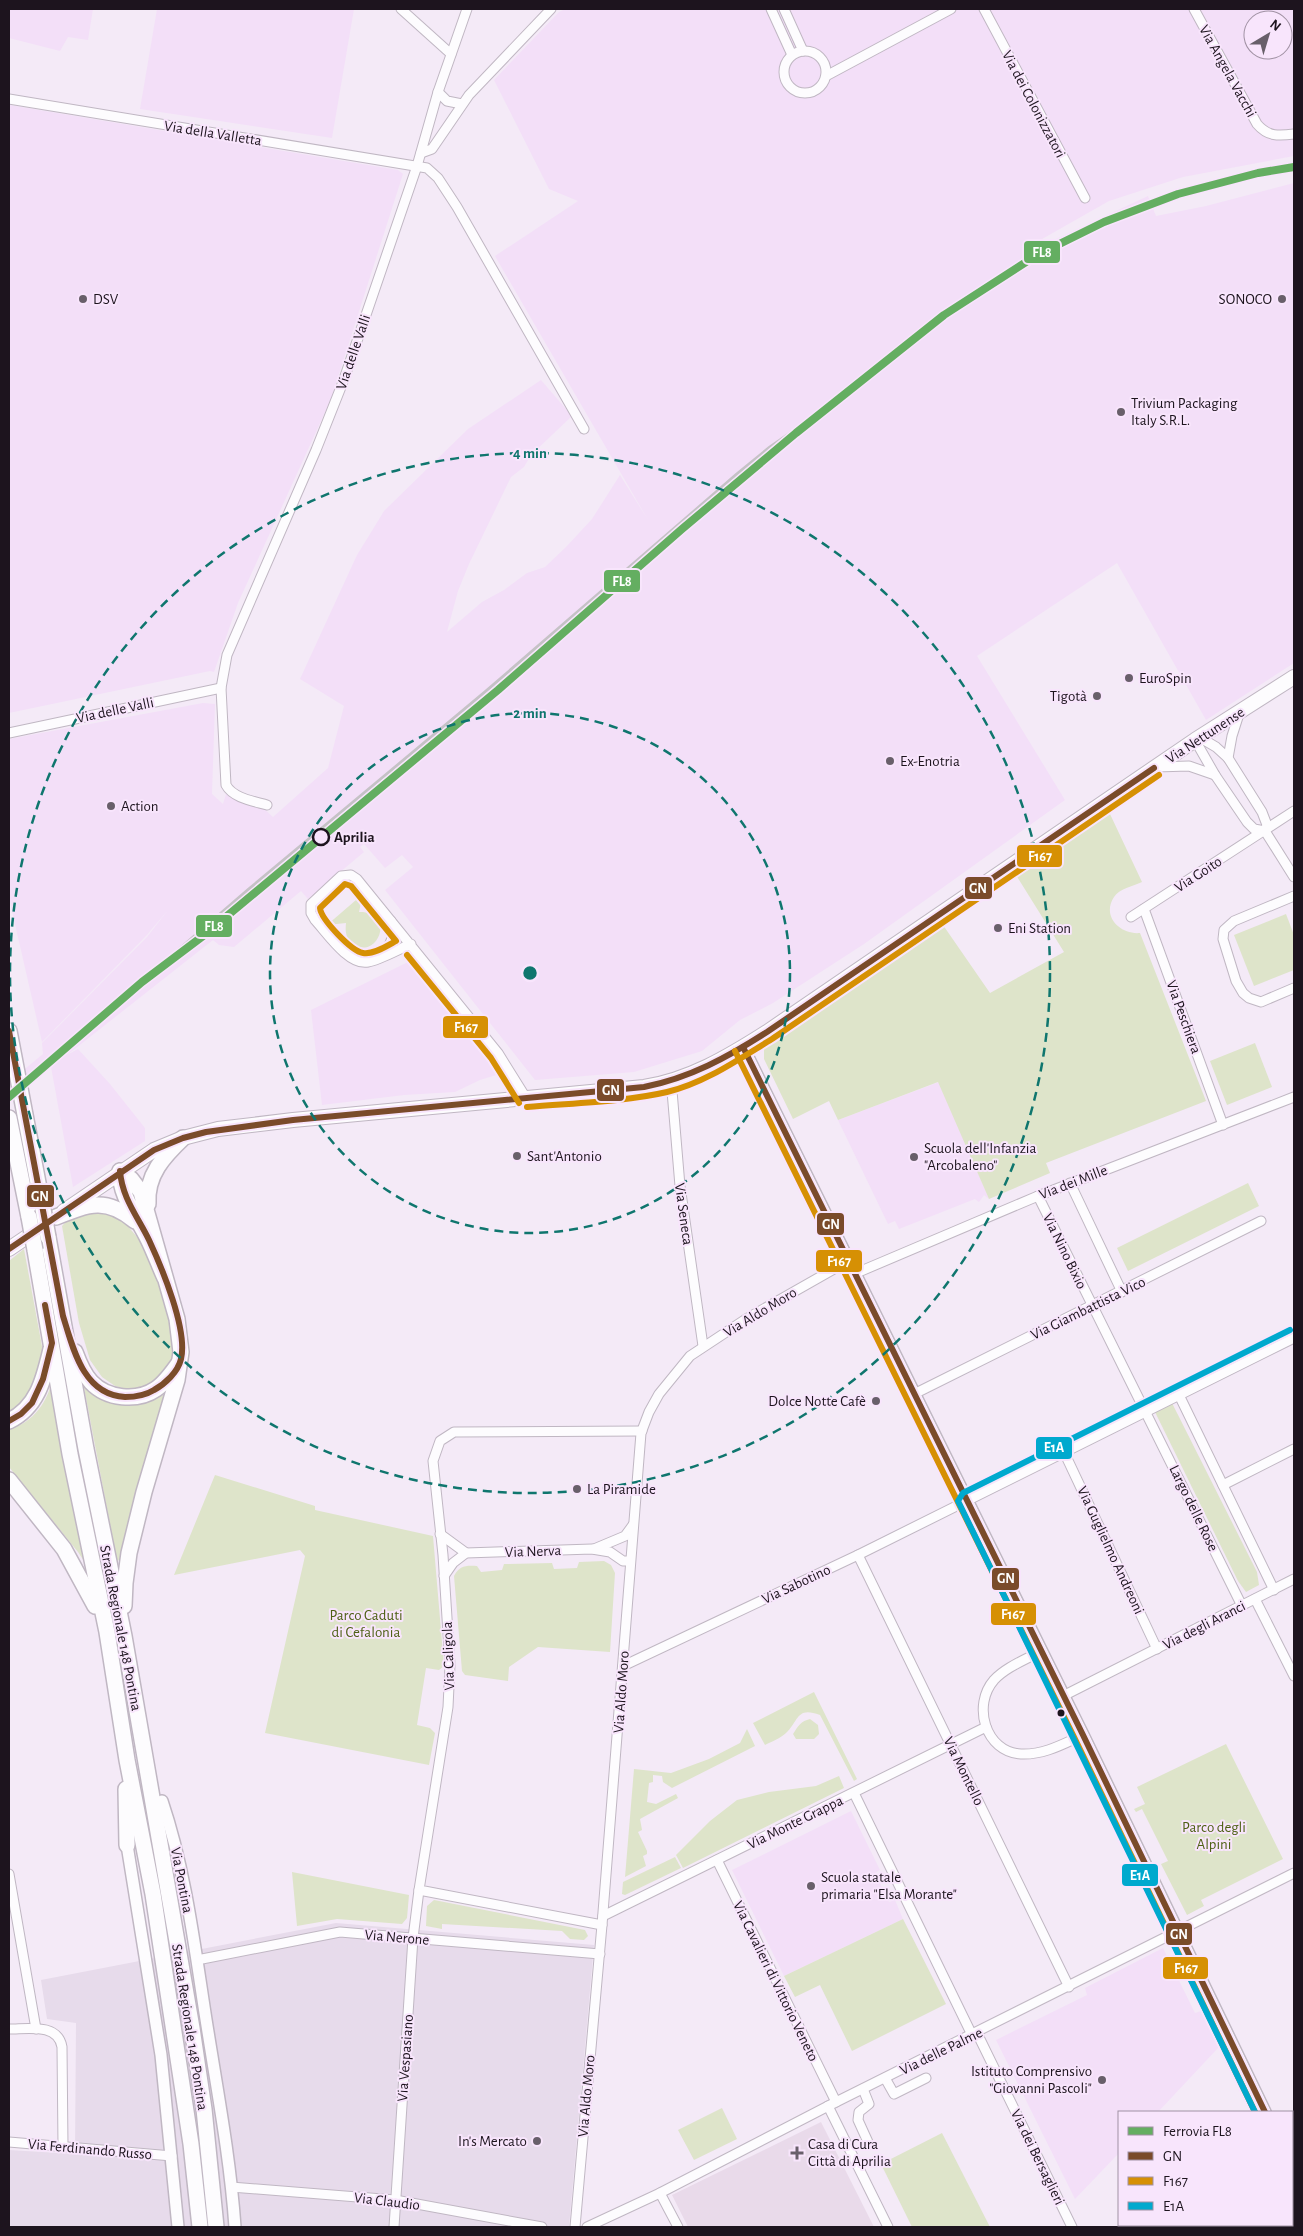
<svg xmlns="http://www.w3.org/2000/svg" width="1303" height="2236" font-family="'Alegreya Sans',sans-serif">
	<rect width="100%" height="100%" fill="#f4eaf7"/>
	<polygon fill="#e7dbeb" points="336,1923 594,1945 569,2227 9,2227 9,2150 75,2154 76,2023 47,2019 41,1980"/>
	<g fill="#f3dff8" fill-rule="evenodd">
		<polygon points="9,9 93,9 88,40 68,37 60,51 9,38"/>
		<polygon points="157,9 354,9 332,138 140,109"/>
		<path d="M565 9H1294V156L1183 177 1109 201 1028 247 1037 248 1148 196 1156 216 1206 206 1294 183V663L1206 720 1117 563 977 656 1065 800 864 944 773 1003 740 1020 702 1051 634 1072 535 1080 385 890 413 867 402 855 385 868 364 844 360 847 364 852 308 899 301 891 234 947 219 945 213 940 67 1055 78 1049 110 1084 145 1128V1141L73 1187 51 1067 9 1103V1082L43 1054 42 1043 147 937 168 910 146 936 42 1042 9 898V739L203 703 215 704 212 794 223 804 226 794 230 797 249 805 262 807 273 817 328 768 344 706 300 679 357 555 378 521 384 511 468 429 541 380 572 416 531 455 524 467 511 477 469 564 458 591 447 632 482 602 504 590 527 573 545 567 566 547 592 519 620 475 648 520 495 256 578 201 549 189 494 80 559 12ZM1253 20H1283V50H1253Z"/>
		<polygon points="9,105 398,170 403,174 331,399 238,603 214,672 210,671 9,713"/>
		<polygon points="414,959 485,1040 506,1072 480,1080 455,1092 404,1095 322,1105 311,1010"/>
		<polygon points="939,1082 989,1199 984,1195 979,1202 975,1199 899,1229 895,1221 888,1224 838,1120"/>
		<polygon points="851,1811 880,1870 875,1873 889,1902 895,1900 903,1919 784,1976 732,1870"/>
		<polygon points="1163,1948 1195,2013 1201,2011 1219,2047 1158,2112 1119,2112 1119,2153 1075,2199 996,2040 1087,1995 1085,1988"/>
	</g>
	<polygon fill="#e9daea" points="821,2122 874,2227 688,2227 672,2195"/>
	<g fill="#dee4ca">
		<path d="M1110 814 1142 882C1133 886 1119 889 1114 897 1101 917 1121 935 1140 933L1206 1101 1046 1163 1050 1173 989 1199 938 1082 838 1120 829 1101 793 1119 764 1059V1047L766 1042 943 925 990 993 1064 952 1016 875Z"/>
		<path d="M363 894 359 912C397 911 378 961 353 944 346 939 345 932 346 923L327 925Z"/>
		<polygon points="1286,914 1294,935 1294,970 1254,986 1234,935"/>
		<polygon points="1255,1043 1272,1087 1227,1105 1210,1061"/>
		<polygon points="1248,1183 1259,1206 1128,1271 1117,1248"/>
		<polygon points="105,1212 126,1224 143,1244 149,1256 172,1325 175,1344 172,1364 151,1386 131,1390 115,1386 102,1377 90,1360 79,1323 62,1226 72,1215"/>
		<polygon points="24,1249 44,1357 38,1386 9,1416 9,1261"/>
		<path d="M53 1377 88 1567 78 1552 9 1467V1429C34 1423 48 1401 53 1377Z"/>
		<path d="M82 1377C118 1402 125 1417 168 1392L124 1558 117 1561Z"/>
		<polygon points="1172,1403 1257,1572 1259,1585 1246,1592 1238,1581 1155,1412"/>
		<polygon points="215,1475 315,1506 315,1510 433,1536 444,1666 439,1670 426,1668 417,1725 430,1728 435,1733 429,1765 265,1733 305,1556 300,1550 174,1575"/>
		<path d="M604 1561 611 1565 615 1573 610 1652 538 1647 509 1667 508 1681 465 1675 462 1671 454 1576C459 1566 466 1565 477 1566L481 1572 502 1570 504 1564 552 1563 554 1569 577 1568 579 1562Z"/>
		<path d="M814 1692 857 1779 854 1781 820 1715C796 1706 799 1721 786 1733 781 1738 771 1742 765 1745L753 1723Z"/>
		<path d="M810 1719 818 1725 819 1734 814 1739H796L793 1734C798 1726 801 1721 810 1719Z"/>
		<polygon points="747,1729 755,1746 672,1788 663,1782 662,1776 653,1775 653,1782 649,1783 647,1802 656,1804 676,1794 678,1798 640,1819 642,1830 638,1832 647,1851 647,1854 643,1856 646,1866 625,1877 634,1769 671,1773 709,1759 740,1743"/>
		<polygon points="1226,1744 1283,1859 1201,1900 1204,1906 1187,1915 1161,1864 1168,1861 1142,1809 1136,1812 1134,1809 1145,1804 1137,1787"/>
		<polygon points="839,1776 844,1788 683,1868 676,1855 710,1821 737,1800 769,1792 816,1786"/>
		<polygon points="675,1857 681,1868 625,1895 622,1894 623,1882"/>
		<polygon points="292,1872 409,1895 407,1918 402,1924 337,1919 297,1926"/>
		<polygon points="434,1900 585,1930 588,1936 584,1940 570,1939 562,1931 442,1924 442,1929 426,1926 427,1906"/>
		<polygon points="903,1919 946,2004 852,2051 820,1985 795,1997 784,1976"/>
		<polygon points="722,2108 737,2139 694,2160 678,2130"/>
		<polygon points="942,2133 990,2227 912,2227 881,2164"/>
	</g>
	<g fill="none" stroke-linecap="round" stroke-linejoin="round">
		<defs>
			<g id="minor">
				<polyline points="401,9 451,54"/>
				<polyline points="771,9 792,55"/>
				<polyline points="784,9 803,51"/>
				<polyline points="984,9 1085,198"/>
				<path d="M1194 9 1257 124C1268 137 1279 136 1294 134"/>
				<circle cx="805" cy="72" r="21"/>
				<polyline points="826,76 951,9"/>
				<polyline points="438,92 447,101 462,104"/>
				<polyline points="9,99 427,168 438,178 457,207 584,429"/>
				<polyline points="421,153 432,149 469,95 551,9"/>
				<polyline points="9,733 221,688"/>
				<polyline points="1199,737 1216,747 1228,758 1262,812 1267,825 1265,831 1294,877"/>
				<polyline points="1195,740 1215,775 1247,822 1254,829 1265,831"/>
				<polyline points="1228,758 1232,736 1239,714"/>
				<polyline points="1156,767 1189,766 1215,775"/>
				<path d="M267 805C253 801 233 798 226 785L221 688 227 655 316 450 343 382 417 166 438 92 467 9"/>
				<polyline points="1294,896 1234,921 1224,930 1223,939 1236,981 1243,993 1249,998 1261,1002 1294,988"/>
				<polyline points="1144,909 1223,1125"/>
				<polyline points="1131,917 1294,811"/>
				<path d="M411 944C399 949 380 960 368 962 349 966 327 933 315 920L311 913V904L341 876 351 875 357 879 498 1053 526 1098"/>
				<path d="M381 957C390 946 396 935 391 921"/>
				<polyline points="666,1083 672,1091 680,1186 703,1346"/>
				<polyline points="1070,1183 1122,1292"/>
				<polyline points="1038,1196 1242,1606"/>
				<polyline points="854,1274 1038,1196 1294,1097"/>
				<polyline points="914,1394 1261,1221"/>
				<polyline points="1179,1395 1274,1590"/>
				<polyline points="1064,1452 1157,1649"/>
				<polyline points="1223,1485 1294,1449"/>
				<polyline points="440,1534 466,1553"/>
				<polyline points="594,1549 625,1536 633,1525"/>
				<polyline points="858,1555 1069,1987"/>
				<polyline points="444,1576 453,1563 466,1553 592,1549 610,1552 623,1561 630,1561"/>
				<polyline points="1255,1599 1294,1676"/>
				<path d="M1041 1651C1025 1660 1006 1667 994 1680 972 1705 985 1752 1021 1754 1044 1755 1063 1744 1083 1735"/>
				<polyline points="623,1666 858,1555 1294,1338"/>
				<polyline points="1063,1696 1294,1579"/>
				<polyline points="854,1793 972,2035"/>
				<polyline points="717,1860 836,2102"/>
				<polyline points="9,1874 36,2029"/>
				<polyline points="603,1916 986,1727"/>
				<polyline points="602,1925 419,1890 448,1707 450,1665 443,1555 433,1461 440,1441 454,1432 642,1431"/>
				<polyline points="197,1960 340,1932 600,1954"/>
				<path d="M9 2029C28 2029 58 2023 62 2047L63 2146"/>
				<polyline points="977,2033 1072,2227"/>
				<polyline points="885,2078 894,2094 926,2078"/>
				<polyline points="863,2089 869,2104 859,2112 858,2120 868,2142"/>
				<polyline points="828,2106 888,2227"/>
				<polyline points="9,2142 172,2156"/>
				<polyline points="231,2187 395,2200 542,2227"/>
				<polyline points="660,2193 678,2227"/>
				<polyline points="1292,2202 1294,2201"/>
				<polyline points="394,2227 413,1938 419,1890"/>
				<polyline points="575,2227 602,1925 641,1433 649,1412 659,1394 690,1356 746,1319 848,1261"/>
				<polyline points="587,2227 660,2193 836,2102 1294,1873"/>
				<polyline points="1237,2227 1242,2225"/>
			</g>
			<g id="tertiary">
				<polyline points="743,1047 1083,1735 1265,2112"/>
				<path d="M162 1801C185 1869 194 1942 205 2013 216 2084 230 2155 235 2227"/>
				<polyline points="127,1845 161,2055 178,2227"/>
				<polyline points="1292,2167 1294,2172"/>
			</g>
			<g id="primary">
				<path d="M64 1211 154 1150 183 1138 218 1129 293 1120 644 1087C689 1080 728 1057 767 1032L1195 740 1294 677"/>
				<polyline points="9,1249 40,1228"/>
			</g>
			<g id="trunk">
				<polyline points="9,1031 43,1209"/>
				<polyline points="9,1118 29,1217"/>
				<path d="M148 1204C146 1175 164 1156 183 1138"/>
				<path d="M56 1217C89 1204 106 1197 135 1221"/>
				<polyline points="48,1237 86,1449 124,1636 192,2028 204,2109 216,2227"/>
				<polyline points="35,1250 70,1454 107,1632 127,1760 153,1894 191,2144 200,2227"/>
				<path d="M75 1352C79 1363 83 1373 91 1382 107 1399 137 1402 156 1389 165 1383 172 1373 179 1363"/>
				<path d="M9 1421C38 1407 44 1378 51 1349"/>
				<polyline points="9,1480 64,1549 95,1606"/>
				<path d="M124 1606 125 1583 129 1553 144 1492 177 1380 181 1352 177 1319 141 1192 131 1179 120 1171C120 1197 137 1216 148 1239 154 1251 159 1265 165 1278"/>
				<polyline points="126,1789 127,1845"/>
			</g>
		</defs>
		<use href="#minor" stroke="#c0b7c3" stroke-width="11"/>
		<use href="#tertiary" stroke="#c0b7c3" stroke-width="14"/>
		<use href="#primary" stroke="#c0b7c3" stroke-width="16"/>
		<use href="#trunk" stroke="#c0b7c3" stroke-width="18"/>
		<use href="#minor" stroke="#fdfcfe" stroke-width="9"/>
		<use href="#tertiary" stroke="#fdfcfe" stroke-width="11"/>
		<use href="#primary" stroke="#fdfcfe" stroke-width="14"/>
		<use href="#trunk" stroke="#fdfcfe" stroke-width="15"/>
		<polyline stroke="#c5c2c6" stroke-width="3" points="117,1003 249,889 485,692 737,474 770,447 832,404"/>
		<defs>
			<g id="trunk-bridge">
				<polyline points="43,1209 48,1237"/>
				<polyline points="29,1217 35,1250"/>
			</g>
		</defs>
		<use href="#trunk-bridge" stroke="#c0b7c3" stroke-width="18" stroke-linecap="butt"/>
		<use href="#trunk-bridge" stroke="#fdfcfe" stroke-width="15"/>
		<defs>
			<g id="bus-1">
				<path d="M9 1031 63 1316C73 1348 83 1395 125 1397 135 1397 146 1395 154 1390 165 1384 178 1372 181 1359 188 1330 162 1268 149 1240 138 1217 122 1198 120 1171"/>
				<polyline points="743,1047 1083,1735 1265,2112"/>
				<path d="M9 1249 154 1150 183 1138 206 1132 293 1120 644 1087C690 1078 728 1057 767 1032L1154 768"/>
				<polyline points="9,1421 21,1414 32,1403 43,1379 52,1343 45,1305"/>
			</g>
			<g id="bus-2">
				<path d="M345 884 351 886 396 941C387 946 373 955 363 953 351 951 321 919 320 908Z"/>
				<polyline points="407,955 491,1058 519,1103"/>
				<polyline points="735,1051 1075,1739 1255,2112"/>
				<path d="M527 1107C571 1103 624 1102 667 1092 705 1083 739 1059 772 1039L1159 775"/>
			</g>
			<polyline id="bus-3" points="1255,2112 958,1501 963,1493 1290,1330"/>
		</defs>
		<use href="#bus-1" stroke="#f8e5fc" stroke-width="10"/>
		<use href="#bus-2" stroke="#f8e5fc" stroke-width="10"/>
		<use href="#bus-3" stroke="#f8e5fc" stroke-width="10"/>
		<use href="#bus-1" stroke="#7a4b2a" stroke-width="6"/>
		<use href="#bus-2" stroke="#d69004" stroke-width="6"/>
		<use href="#bus-3" stroke="#00a9ce" stroke-width="6"/>
		<defs>
			<polyline id="rail-1" points="9,1097 142,982 203,936 498,690 682,529 796,433 944,315 1037,255 1104,222 1178,194 1258,173 1294,167"/>
		</defs>
		<use href="#rail-1" stroke="#f8e5fc" stroke-width="11"/>
		<use href="#rail-1" stroke="#64ae61" stroke-width="8"/>
	</g>
	<g fill="none" stroke="#0f766e" stroke-width="2.5" stroke-dasharray="9 6">
		<circle cx="530" cy="973" r="260"/>
		<circle cx="530" cy="973" r="520"/>
	</g>
	<g fill="#685f6a" stroke="#f8e5fc" stroke-width="2">
		<circle cx="83" cy="299" r="5"/>
		<circle cx="1282" cy="299" r="5"/>
		<circle cx="1121" cy="412" r="5"/>
		<circle cx="1129" cy="678" r="5"/>
		<circle cx="1097" cy="696" r="5"/>
		<circle cx="890" cy="761" r="5"/>
		<circle cx="111" cy="806" r="5"/>
		<circle cx="998" cy="928" r="5"/>
		<circle cx="517" cy="1156" r="5"/>
		<circle cx="914" cy="1157" r="5"/>
		<circle cx="876" cy="1401" r="5"/>
		<circle cx="577" cy="1489" r="5"/>
		<circle cx="811" cy="1886" r="5"/>
		<circle cx="1102" cy="2080" r="5"/>
		<circle cx="537" cy="2141" r="5"/>
		<path d="M794.5 2145.5h5v5h5v5h-5v5h-5v-5h-5v-5h5z"/>
	</g>
	<circle fill="#f8e5fc" stroke="#1d141e" stroke-width="2.5" cx="321" cy="837" r="8"/>
	<circle fill="#1d141e" stroke="#f8e5fc" stroke-width="2" cx="1061" cy="1713" r="4.5"/>
	<g text-anchor="middle" stroke-width="4" stroke-linejoin="round" paint-order="stroke">
		<g font-size="15" fill="#1d141e" stroke="#f8e5fc">
			<text transform="translate(1228 71) rotate(61)" y="5">Via Angela Vacchi</text>
			<text transform="translate(1034 104) rotate(62)" y="5">Via dei Colonizzatori</text>
			<text transform="translate(213 133) rotate(9)" y="5">Via della Valletta</text>
			<text transform="translate(353 352) rotate(-71)" y="5">Via delle Valli</text>
			<text transform="translate(115 710) rotate(-12)" y="5">Via delle Valli</text>
			<text transform="translate(1205 735) rotate(-33)" y="5">Via Nettunense</text>
			<text transform="translate(1198 874) rotate(-33)" y="5">Via Goito</text>
			<text transform="translate(1184 1017) rotate(70)" y="5">Via Peschiera</text>
			<text transform="translate(1073 1182) rotate(-21)" y="5">Via dei Mille</text>
			<text transform="translate(684 1214) rotate(82)" y="5">Via Seneca</text>
			<text transform="translate(1065 1251) rotate(64)" y="5">Via Nino Bixio</text>
			<text transform="translate(1088 1308) rotate(-26)" y="5">Via Giambattista Vico</text>
			<text transform="translate(760 1312) rotate(-31)" y="5">Via Aldo Moro</text>
			<text transform="translate(1194 1508) rotate(64)" y="5">Largo delle Rose</text>
			<text transform="translate(1111 1550) rotate(65)" y="5">Via Guglielmo Andreoni</text>
			<text transform="translate(533 1551) rotate(-2)" y="5">Via Nerva</text>
			<text transform="translate(796 1584) rotate(-25)" y="5">Via Sabotino</text>
			<text transform="translate(1204 1625) rotate(-27)" y="5">Via degli Aranci</text>
			<text transform="translate(121 1628) rotate(79)" y="5">Strada Regionale 148 Pontina</text>
			<text transform="translate(448 1656) rotate(-92)" y="5">Via Caligola</text>
			<text transform="translate(621 1692) rotate(-86)" y="5">Via Aldo Moro</text>
			<text transform="translate(964 1771) rotate(64)" y="5">Via Montello</text>
			<text transform="translate(795 1822) rotate(-26)" y="5">Via Monte Grappa</text>
			<text transform="translate(182 1880) rotate(79)" y="5">Via Pontina</text>
			<text transform="translate(397 1937) rotate(5)" y="5">Via Nerone</text>
			<text transform="translate(776 1981) rotate(64)" y="5">Via Cavalieri di Vittorio Veneto</text>
			<text transform="translate(190 2027) rotate(81)" y="5">Strada Regionale 148 Pontina</text>
			<text transform="translate(941 2051) rotate(-26)" y="5">Via delle Palme</text>
			<text transform="translate(405 2058) rotate(-86)" y="5">Via Vespasiano</text>
			<text transform="translate(586 2096) rotate(-85)" y="5">Via Aldo Moro</text>
			<text transform="translate(90 2149) rotate(5)" y="5">Via Ferdinando Russo</text>
			<text transform="translate(1038 2157) rotate(64)" y="5">Via dei Bersaglieri</text>
			<text transform="translate(387 2201) rotate(7)" y="5">Via Claudio</text>
		</g>
		<g font-size="15" fill="#1d141e" stroke="#f8e5fc" text-anchor="start">
			<text x="93" y="304">DSV</text>
			<text x="1272" y="304" text-anchor="end">SONOCO</text>
			<text x="1131" y="408">Trivium Packaging<tspan x="1131" dy="17">Italy S.R.L.</tspan></text>
			<text x="1139" y="683">EuroSpin</text>
			<text x="1087" y="701" text-anchor="end">Tigotà</text>
			<text x="900" y="766">Ex-Enotria</text>
			<text x="121" y="811">Action</text>
			<text x="1008" y="933">Eni Station</text>
			<text x="924" y="1153">Scuola dell'Infanzia<tspan x="924" dy="17">"Arcobaleno"</tspan></text>
			<text x="527" y="1161">Sant'Antonio</text>
			<text x="866" y="1406" text-anchor="end">Dolce Notte Cafè</text>
			<text x="587" y="1494">La Piramide</text>
			<text x="821" y="1882">Scuola statale<tspan x="821" dy="17">primaria "Elsa Morante"</tspan></text>
			<text x="1092" y="2076" text-anchor="end">Istituto Comprensivo<tspan x="1092" dy="17">"Giovanni Pascoli"</tspan></text>
			<text x="527" y="2146" text-anchor="end">In's Mercato</text>
			<text x="808" y="2149">Casa di Cura<tspan x="808" dy="17">Città di Aprilia</tspan></text>
		</g>
		<g font-size="15" font-weight="bold" fill="#1d141e" stroke="#f8e5fc" text-anchor="start">
			<text x="334" y="842">Aprilia</text>
		</g>
		<g font-size="15" fill="#4e6115" stroke="#f8e5fc">
			<text x="366" y="1620">Parco Caduti<tspan x="366" dy="17">di Cefalonia</tspan></text>
			<text x="1214" y="1832">Parco degli<tspan x="1214" dy="17">Alpini</tspan></text>
		</g>
	</g>
	<circle cx="530" cy="973" r="8" fill="#0f766e" stroke="#f8e5fc" stroke-width="2.5"/>
	<g font-size="15" text-anchor="middle" font-weight="bold" fill="#0f766e" stroke="#f8e5fc" stroke-width="4" stroke-linejoin="round" paint-order="stroke">
		<text x="530" y="458">4 min</text>
		<text x="530" y="718">2 min</text>
	</g>
	<g stroke="#f8e5fc" stroke-width="2">
		<rect x="1023" y="240" width="38" height="24" rx="5" fill="#64ae61"/>
		<rect x="603" y="569" width="38" height="24" rx="5" fill="#64ae61"/>
		<rect x="1016" y="844" width="47" height="24" rx="5" fill="#d69004"/>
		<rect x="964" y="876" width="29" height="24" rx="5" fill="#7a4b2a"/>
		<rect x="195" y="914" width="38" height="24" rx="5" fill="#64ae61"/>
		<rect x="442" y="1015" width="47" height="24" rx="5" fill="#d69004"/>
		<rect x="596" y="1078" width="29" height="24" rx="5" fill="#7a4b2a"/>
		<rect x="26" y="1184" width="29" height="24" rx="5" fill="#7a4b2a"/>
		<rect x="816" y="1212" width="29" height="24" rx="5" fill="#7a4b2a"/>
		<rect x="815" y="1249" width="48" height="24" rx="5" fill="#d69004"/>
		<rect x="1035" y="1436" width="38" height="24" rx="5" fill="#00a9ce"/>
		<rect x="991" y="1567" width="29" height="24" rx="5" fill="#7a4b2a"/>
		<rect x="990" y="1602" width="47" height="24" rx="5" fill="#d69004"/>
		<rect x="1121" y="1863" width="38" height="24" rx="5" fill="#00a9ce"/>
		<rect x="1165" y="1922" width="28" height="24" rx="5" fill="#7a4b2a"/>
		<rect x="1162" y="1956" width="47" height="24" rx="5" fill="#d69004"/>
	</g>
	<g font-size="14" text-anchor="middle" font-weight="bold" fill="#fff">
		<text x="1042" y="257">FL8</text>
		<text x="622" y="586">FL8</text>
		<text x="1040" y="861">F167</text>
		<text x="978" y="893">GN</text>
		<text x="214" y="931">FL8</text>
		<text x="466" y="1032">F167</text>
		<text x="611" y="1095">GN</text>
		<text x="40" y="1201">GN</text>
		<text x="831" y="1229">GN</text>
		<text x="839" y="1266">F167</text>
		<text x="1054" y="1452">E1A</text>
		<text x="1006" y="1583">GN</text>
		<text x="1013" y="1619">F167</text>
		<text x="1140" y="1880">E1A</text>
		<text x="1179" y="1939">GN</text>
		<text x="1186" y="1973">F167</text>
	</g>
	<rect width="1303" height="2236" fill="none" stroke="#1d141e" stroke-width="20"/>
	<rect x="1118" y="2111" width="175" height="115" fill="#f8e5fc" stroke="#a091a3"/>
	<rect x="1128" y="2127" width="25" height="8" fill="#64ae61" stroke="#a091a3"/>
	<text x="1163" y="2136" font-size="15" fill="#1d141e">Ferrovia FL8</text>
	<rect x="1128" y="2152" width="25" height="8" fill="#7a4b2a" stroke="#a091a3"/>
	<text x="1163" y="2161" font-size="15" fill="#1d141e">GN</text>
	<rect x="1128" y="2177" width="25" height="8" fill="#d69004" stroke="#a091a3"/>
	<text x="1163" y="2186" font-size="15" fill="#1d141e">F167</text>
	<rect x="1128" y="2202" width="25" height="8" fill="#00a9ce" stroke="#a091a3"/>
	<text x="1163" y="2211" font-size="15" fill="#1d141e">E1A</text>
	<g transform="translate(1268 35) rotate(38)"><circle r="24" fill="#f8e5fc" stroke="#a091a3"/>
	<path d="M0-4L9 19L0 12L-9 19Z" fill="#685f6a"/>
	<text y="-8" font-size="14" font-weight="bold" text-anchor="middle" fill="#1d141e">N</text>
	</g>
</svg>
